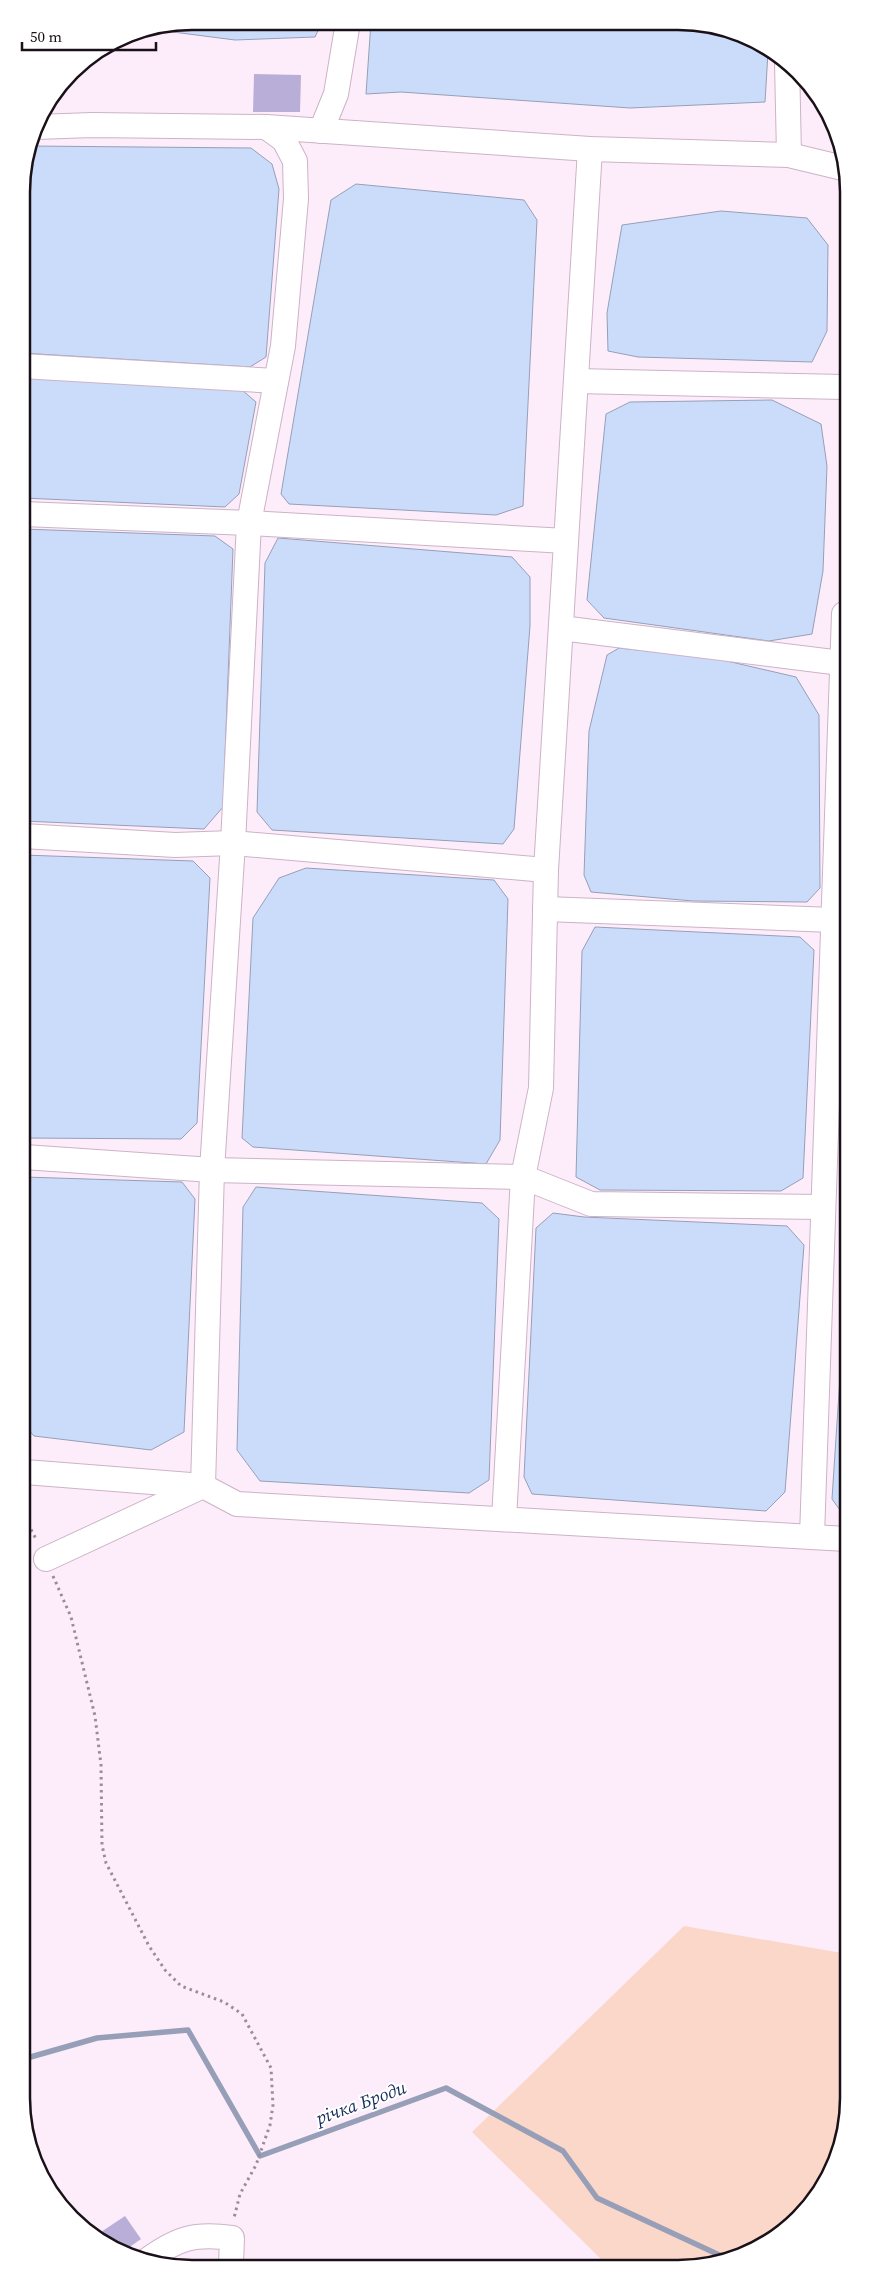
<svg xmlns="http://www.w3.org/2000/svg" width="870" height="2290" font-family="'Source Serif 4',serif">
	<rect width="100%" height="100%" fill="#fdedfa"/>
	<polygon fill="#fbd7ca" points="684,1926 848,1954 848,2109 836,2163 807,2210 773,2240 722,2263 606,2264 472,2132"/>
	<g fill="#cbdcfb" stroke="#969fb7">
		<polygon points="192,21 322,22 315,37 235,40 173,32 172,25"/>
		<polygon points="371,22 711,24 768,52 765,102 630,108 401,92 366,94"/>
		<polygon points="31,146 251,148 272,164 279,189 266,357 250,367 22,353 22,181"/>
		<polygon points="356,184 524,200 537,220 523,506 496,515 289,504 281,494 331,200"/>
		<polygon points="721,211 807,218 828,245 827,331 812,362 638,357 608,351 607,313 622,225"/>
		<polygon points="22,377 242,390 256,402 239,494 225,507 23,498"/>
		<polygon points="772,400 821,424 827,466 823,571 812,634 769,641 604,618 587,600 606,414 630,402"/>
		<polygon points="23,529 215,536 233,549 223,807 204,829 23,821"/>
		<polygon points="278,538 512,557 530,577 530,626 514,829 503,844 272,830 257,812 265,563"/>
		<polygon points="619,648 714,658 796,677 819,715 820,888 807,902 693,901 591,892 584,875 589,731 607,655"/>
		<polygon points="23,855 193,861 210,878 197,1123 181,1139 24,1138"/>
		<polygon points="306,868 494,880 508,899 500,1140 486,1164 253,1147 242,1138 253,918 279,878"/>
		<polygon points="595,927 800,937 814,950 803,1178 781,1191 600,1190 576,1177 582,951"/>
		<polygon points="24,1177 182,1182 195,1199 184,1432 151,1450 34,1436 25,1426"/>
		<polygon points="256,1187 482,1203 499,1219 489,1480 469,1493 260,1481 237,1450 243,1207"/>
		<polygon points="553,1213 584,1217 787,1226 804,1245 785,1492 766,1511 532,1494 524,1477 536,1228"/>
		<polygon points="846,1285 847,1520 832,1499"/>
	</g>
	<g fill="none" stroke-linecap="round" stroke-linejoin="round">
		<polyline stroke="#969fb7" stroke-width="5.5" points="27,2058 97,2038 188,2030 260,2156 446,2088 563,2151 597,2198 730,2260"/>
	</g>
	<g fill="#b9aed7">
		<polygon points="254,74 301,75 300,112 253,112"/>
		<polygon points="125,2216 141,2239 121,2253 103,2241 98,2234"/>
	</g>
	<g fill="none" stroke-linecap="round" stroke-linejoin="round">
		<defs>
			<g id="minor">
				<polyline points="787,62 789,155"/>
				<polyline points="266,127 590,149 789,155 843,168"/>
				<polyline points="321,131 336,94 348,22"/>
				<polyline points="22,366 276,381"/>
				<polyline points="576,381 844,387"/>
				<polyline points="23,514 249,523 566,541"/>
				<polyline points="561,628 841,663"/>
				<polyline points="23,836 175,845 233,843 546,870"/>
				<polyline points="545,909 833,920"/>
				<polyline points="24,1157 212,1170 523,1177 591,1204 823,1207"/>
				<polyline points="25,1472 203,1486 212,1170 233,843 249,523 283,346 296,199 295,161 284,140 266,127 92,125 36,127"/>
				<polyline points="504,1519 523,1177 541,1088 546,870 590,149"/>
				<polyline points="812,1536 844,614"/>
				<polyline points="46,1559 203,1486 237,1504 847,1539"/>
				<path d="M146 2261C177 2238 194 2233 232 2238L231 2265"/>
			</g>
		</defs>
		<use href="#minor" stroke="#ccb3c7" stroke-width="26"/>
		<g stroke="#9a8d97" stroke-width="3" stroke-dasharray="2.5 4" stroke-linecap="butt">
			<polyline points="25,1518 37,1541"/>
			<polyline points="53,1576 71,1617 95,1716 101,1765 102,1845 106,1863 149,1946 165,1970 181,1986 224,2002 242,2014 271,2068 273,2105 270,2125 256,2165 240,2194 234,2218"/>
		</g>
		<use href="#minor" stroke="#fff" stroke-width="24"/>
	</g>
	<g text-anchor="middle" stroke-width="4" stroke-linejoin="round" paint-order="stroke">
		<g font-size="18" font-style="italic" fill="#162c5c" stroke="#fff">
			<text transform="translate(361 2103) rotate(-20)" y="6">річка Броди</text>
		</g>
	</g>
	<path d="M0 0H870V2290H0ZM192 30H678A162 162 0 0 1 840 192V2098A162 162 0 0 1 678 2260H192A162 162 0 0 1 30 2098V192A162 162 0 0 1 192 30Z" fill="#fff" fill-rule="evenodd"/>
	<path fill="none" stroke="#1a1118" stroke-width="2.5" d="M192 30H678A162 162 0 0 1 840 192V2098A162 162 0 0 1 678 2260H192A162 162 0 0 1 30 2098V192A162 162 0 0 1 192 30Z"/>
	<path d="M22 42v8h134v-8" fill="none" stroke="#1a1118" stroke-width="2.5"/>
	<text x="30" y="42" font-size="15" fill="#1a1118" stroke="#ffffff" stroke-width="4" paint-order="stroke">50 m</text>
</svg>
